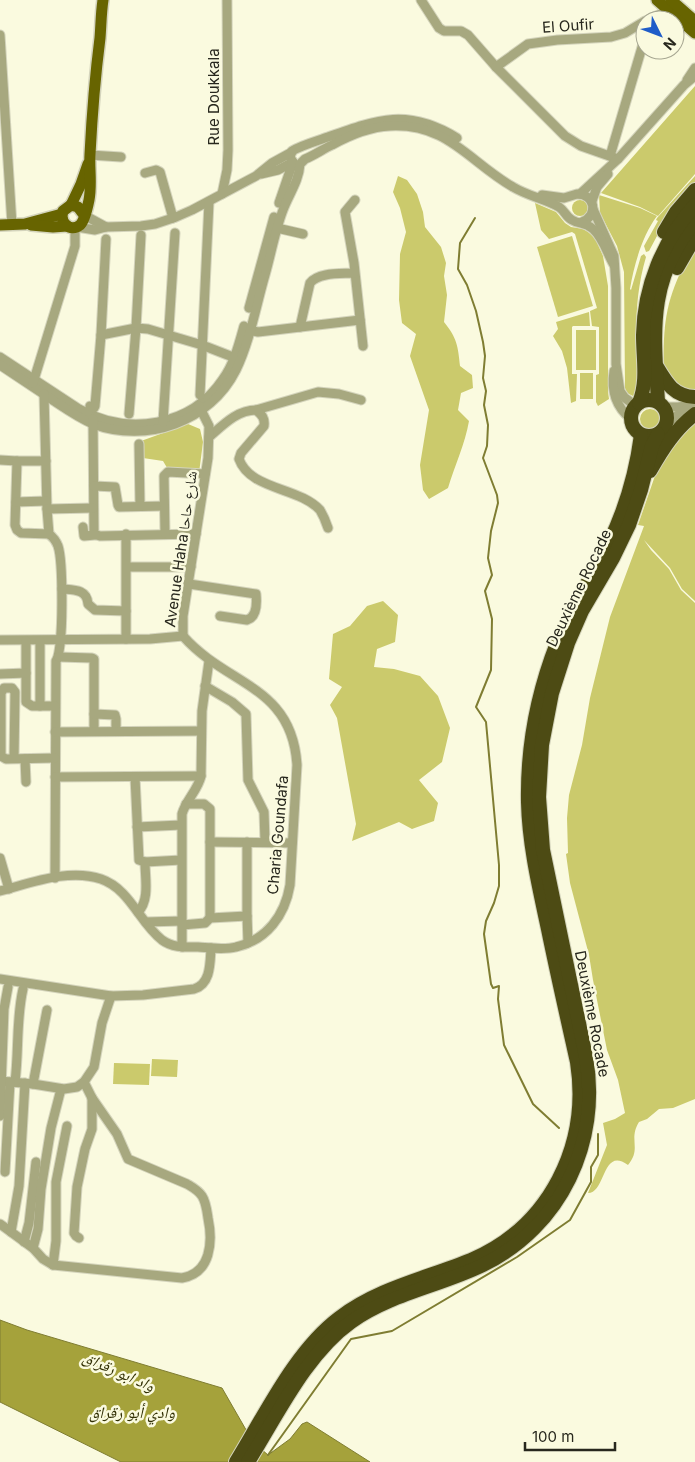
<svg xmlns="http://www.w3.org/2000/svg" width="695" height="1462" font-family="Inter,'Noto Naskh Arabic',sans-serif">
	<rect width="100%" height="100%" fill="#fafadf"/>
	<g fill="#cbca6c">
		<polygon points="695,86 695,174 658,216 640,207 601,193"/>
		<path d="M398 176 407 180 417 194 423 212 425 227 441 247 446 263 444 276 447 295 444 322C457 338 458 346 460 366L472 375 473 388 461 393 458 410 469 421C465 444 455 465 448 488L429 499 423 490 420 465 429 410 410 356 416 334 402 323 399 300 400 254 406 232 400 208 393 192Z"/>
		<polygon points="695,176 695,182 665,221 649,251 646,252 644,246 658,221 656,220 657,218"/>
		<path d="M599 195 640 208 657 216C642 236 634 265 630 289L631 290 641 256 644 254 646 257C633 301 636 341 638 387L635 395 633 396 627 393 625 388 624 272 617 246 600 213Z"/>
		<circle cx="580" cy="208" r="8"/>
		<polygon points="535,203 556,212 565,223 571,227 583,229 588,232 595,238 603,256 608,286 608,392 609,399 598,406 596,402 596,375 599,374 599,327 592,326 590,311 597,308 575,234 572,232 549,239 541,230"/>
		<polygon points="572,236 593,306 558,317 537,247"/>
		<path d="M695 245V394L685 392 664 374C662 319 667 293 695 245Z"/>
		<polygon points="589,312 590,326 573,326 572,327 572,374 577,374 576,401 571,403 567,368 562,351 553,336 558,329 556,322"/>
		<rect x="576" y="330" width="20" height="40"/>
		<rect x="580" y="373" width="13" height="26"/>
		<circle cx="650" cy="419" r="10"/>
		<path d="M695 420V601L682 589 670 568 644 540 651 550 669 569 681 590 695 603V1099L673 1108 659 1109 647 1119 639 1122C628 1140 642 1148 628 1165 602 1146 606 1193 588 1193L607 1145 603 1123 615 1119 625 1113 618 1080 607 1050 593 980 589 955 570 883 566 854 568 853 567 818 569 795 582 745 590 698 610 617 644 526 638 525 658 467 665 455Z"/>
		<polygon points="188,424 200,429 203,442 199,473 169,471 163,461 143,458 141,441"/>
		<polygon points="383,601 398,615 395,642 377,649 374,667 394,669 420,676 438,696 450,728 442,762 419,780 438,803 434,821 412,829 399,822 352,841 356,824 337,718 330,705 342,687 329,679 333,634 350,626 367,606"/>
		<polygon points="152,1059 178,1060 177,1077 151,1076"/>
		<polygon points="114,1063 150,1064 149,1085 113,1084"/>
	</g>
	<polygon fill="#a5a23b" stroke="#7f7d32" points="0,1320 27,1330 222,1388 253,1442 268,1455 290,1439 302,1424 307,1422 370,1462 121,1462 0,1402"/>
	<g fill="none" stroke-linecap="round" stroke-linejoin="round">
		<g stroke="#7f7d32" stroke-width="2">
			<polyline points="475,218 460,243 458,269 467,285 476,311 483,342 485,356 483,378 486,391 484,405 488,425 487,446 483,458 497,495 498,503 491,531 488,558 492,575 485,591 492,619 491,670 476,707 486,722 499,865 499,886 494,903 486,921 484,934 491,984 493,988 499,986 498,999 504,1045 533,1104 559,1128"/>
			<polyline points="268,1455 351,1339 392,1331 517,1257 570,1220 591,1182 591,1167 598,1155 598,1134"/>
		</g>
		<defs>
			<g id="minor">
				<polyline points="421,0 439,28 444,31 461,31 468,35 496,67 565,136 581,146 618,159"/>
				<polyline points="648,20 669,10"/>
				<polyline points="0,35 12,225"/>
				<polyline points="496,67 528,44 557,40 611,37 625,33 645,21"/>
				<polyline points="687,80 695,68"/>
				<polyline points="90,155 121,157"/>
				<polyline points="610,156 645,37"/>
				<polyline points="145,173 156,170 160,172 173,218"/>
				<polyline points="261,174 278,170 293,162"/>
				<polyline points="222,194 227,170 228,150 227,0"/>
				<polyline points="580,194 618,159 684,85 695,76"/>
				<path d="M542 195 564 198 577 194C595 194 599 215 582 222"/>
				<polyline points="355,200 345,212 354,263 363,346"/>
				<polyline points="592,201 597,187 608,174"/>
				<path d="M279 203 293 162 290 157 292 151C302 145 317 141 328 137 378 119 408 108 457 138"/>
				<polyline points="593,209 614,256 616,288 616,364 620,391 625,398 636,406"/>
				<polyline points="84,215 106,227"/>
				<polyline points="77,227 95,230 106,227 141,226 155,224 176,217 192,210 256,176 272,163 292,152"/>
				<polyline points="277,228 303,234"/>
				<polyline points="249,308 274,217"/>
				<path d="M300 327 310 283C319 272 341 274 354 273"/>
				<polyline points="244,329 258,332 360,320"/>
				<polyline points="101,335 136,328 148,329 202,345 238,359"/>
				<path d="M0 357 79 409C128 436 191 427 223 379 234 364 239 344 244 326"/>
				<path d="M0 365C18 377 36 389 54 401 66 409 79 418 93 424 147 444 210 422 236 370 250 341 256 306 265 275 271 254 275 231 283 210 289 194 299 181 300 164L305 159C315 155 323 149 332 145 350 135 369 127 390 126 448 123 469 162 513 187 528 196 545 199 559 207 565 211 566 217 572 220 580 225 584 221 593 229 603 238 607 253 614 265"/>
				<path d="M614 371C611 390 616 407 631 419"/>
				<polyline points="33,383 75,246 75,228"/>
				<path d="M44 394 47 509 49 534C53 537 56 541 58 546 63 561 64 650 56 661L55 878"/>
				<polyline points="200,395 209,202"/>
				<polyline points="90,406 94,408 95,406 101,335 106,239"/>
				<polyline points="663,407 678,407 695,405"/>
				<polyline points="256,410 318,392 339,394 361,400"/>
				<polyline points="129,414 136,328 141,235"/>
				<polyline points="93,419 94,534 100,536 196,534"/>
				<polyline points="163,422 175,233"/>
				<polyline points="667,423 689,407"/>
				<path d="M209 437C223 425 237 410 256 410 262 415 265 418 264 426L241 453 239 459C250 490 299 487 320 510 323 515 326 522 328 528"/>
				<polyline points="139,444 140,506"/>
				<polyline points="0,460 17,461"/>
				<polyline points="46,461 17,461 15,525 17,530 21,533 49,534"/>
				<polyline points="94,486 115,487 118,505 119,507 164,506"/>
				<polyline points="16,502 46,501"/>
				<polyline points="47,509 93,508"/>
				<polyline points="83,527 84,536 95,535"/>
				<polyline points="165,533 164,476 168,472 205,474"/>
				<polyline points="127,567 191,567"/>
				<path d="M189 584 256 594C257 604 257 617 247 620L220 616"/>
				<path d="M62 589C74 590 87 589 88 604L95 610 126 611"/>
				<polyline points="183,636 183,616 208,458 209,426 199,406"/>
				<polyline points="126,639 126,534"/>
				<polyline points="0,640 150,639 183,636"/>
				<polyline points="26,641 26,702 32,706 55,706"/>
				<polyline points="40,641 40,706"/>
				<polyline points="59,657 92,658 94,659 94,731"/>
				<polyline points="0,674 26,673"/>
				<polyline points="205,686 232,702 246,714 248,780 264,812 265,841"/>
				<polyline points="94,714 115,715 116,719 116,731"/>
				<polyline points="55,732 201,731"/>
				<polyline points="14,759 15,692 12,688 4,688 1,693 1,756 6,759 55,758"/>
				<polyline points="25,759 26,782"/>
				<polyline points="55,777 201,776"/>
				<polyline points="135,777 139,860 145,862 181,860"/>
				<polyline points="186,804 204,804 210,809 210,918"/>
				<polyline points="137,827 181,825"/>
				<polyline points="210,842 292,843"/>
				<polyline points="247,842 247,914 248,943"/>
				<polyline points="0,858 9,889"/>
				<path d="M0 891C31 883 69 868 101 879 130 889 139 922 162 940 173 948 185 947 198 947 211 948 224 950 236 947 267 940 285 915 290 885L297 765C292 685 227 686 183 636"/>
				<path d="M138 912C150 900 145 878 145 862"/>
				<polyline points="146,922 181,921"/>
				<polyline points="182,925 205,923 210,918 247,916"/>
				<path d="M182 947V814C186 800 198 790 201 776L202 711 209 661"/>
				<path d="M0 979 111 996 143 995 194 989C211 984 210 963 211 948"/>
				<polyline points="0,1081 33,1084 64,1089 77,1087 84,1082 94,1067 102,1023 111,996"/>
				<path d="M15 1082C19 1051 16 1019 23 989"/>
				<polyline points="33,1084 47,1010"/>
				<polyline points="0,1116 4,1009 8,987"/>
				<polyline points="5,1172 10,1082"/>
				<path d="M0 1224 33 1248 43 1259 53 1265 182 1278C211 1273 213 1242 208 1218 207 1211 206 1202 202 1196 198 1190 192 1187 187 1184L128 1159 117 1134 92 1098 84 1082"/>
				<polyline points="11,1232 19,1186 25,1083"/>
				<polyline points="79,1238 76,1236 74,1233 77,1187 85,1149 92,1129 92,1098"/>
				<polyline points="24,1242 29,1223 36,1162"/>
				<polyline points="33,1248 38,1229 41,1189 51,1128 61,1089"/>
				<polyline points="53,1265 56,1241 56,1182 67,1126"/>
			</g>
			<g id="major">
				<polyline points="657,0 695,33"/>
				<polyline points="671,0 695,21"/>
				<polyline points="71,205 81,184 88,164"/>
				<path d="M84 215 78 207 71 205 63 211C59 222 70 233 80 225 84 222 88 205 89 200 92 184 89 169 90 154 92 115 95 77 100 38 101 26 101 13 103 0"/>
				<polyline points="0,225 25,224 62,214"/>
				<polyline points="31,225 53,227 67,226"/>
			</g>
			<g id="highway">
				<polyline points="664,232 676,212 695,190"/>
				<polyline points="677,268 695,237"/>
				<path d="M657 367C667 384 674 396 695 397"/>
				<circle cx="649" cy="418" r="18"/>
				<path d="M658 402C654 331 647 281 695 221"/>
				<path d="M639 403C648 381 643 359 643 335 644 286 663 241 695 205"/>
				<path d="M650 471C662 450 675 429 695 414"/>
				<path d="M236 1462C265 1415 295 1351 339 1318 378 1288 427 1278 471 1260 550 1226 590 1145 577 1062 567 1017 557 973 548 929 539 887 529 845 528 802 527 748 537 694 557 643 571 608 592 577 609 543 626 508 636 473 641 435"/>
				<path d="M248 1462C277 1416 306 1354 351 1322 390 1294 440 1286 483 1265 561 1227 601 1142 586 1057L543 850 539 797 542 745 552 693 568 643 582 611 613 558 629 525 641 490 652 446 658 434"/>
			</g>
		</defs>
		<use href="#minor" stroke="#d4d4bc" stroke-width="11"/>
		<use href="#major" stroke="#d4d4bc" stroke-width="14"/>
		<use href="#highway" stroke="#d4d4bc" stroke-width="16"/>
		<use href="#minor" stroke="#a7a87f" stroke-width="9"/>
		<use href="#major" stroke="#676400" stroke-width="11"/>
		<use href="#highway" stroke="#4d4b14" stroke-width="14"/>
	</g>
	<g text-anchor="middle" stroke-width="5" stroke-linejoin="round" paint-order="stroke">
		<g font-size="15" fill="#27271d" stroke="#fafadf">
			<text transform="translate(568 26) rotate(-4)" y="5">El Oufir</text>
			<text transform="translate(214 97) rotate(-90)" y="5">Rue Doukkala</text>
			<text transform="translate(181 549) rotate(-82)" y="5">Avenue Haha شارع حاحا</text>
			<text transform="translate(579 588) rotate(-64)" y="5">Deuxième Rocade</text>
			<text transform="translate(278 835) rotate(-85)" y="5">Charia Goundafa</text>
			<text transform="translate(592 1014) rotate(79)" y="5">Deuxième Rocade</text>
		</g>
		<g font-size="16" font-style="italic" fill="#312f03" stroke="#fafadf">
			<text transform="translate(119 1371) rotate(24)" y="6">واد ابو رقراق</text>
			<text x="132" y="1418">وادي أبو رقراق</text>
		</g>
	</g>
	<g transform="translate(660 35) rotate(132)"><circle r="24" fill="#fafadf" stroke="#a6a691"/>
	<path d="M0-4L9 19L0 12L-9 19Z" fill="#1f5cc8"/>
	<text y="-8" font-size="14" font-weight="bold" text-anchor="middle" fill="#27271d">N</text>
	</g>
	<path d="M525 1442v8h90v-8" fill="none" stroke="#27271d" stroke-width="2.5"/>
	<text x="532" y="1442" font-size="15" fill="#27271d" stroke="#fafadf" stroke-width="4" paint-order="stroke">100 m</text>
</svg>
